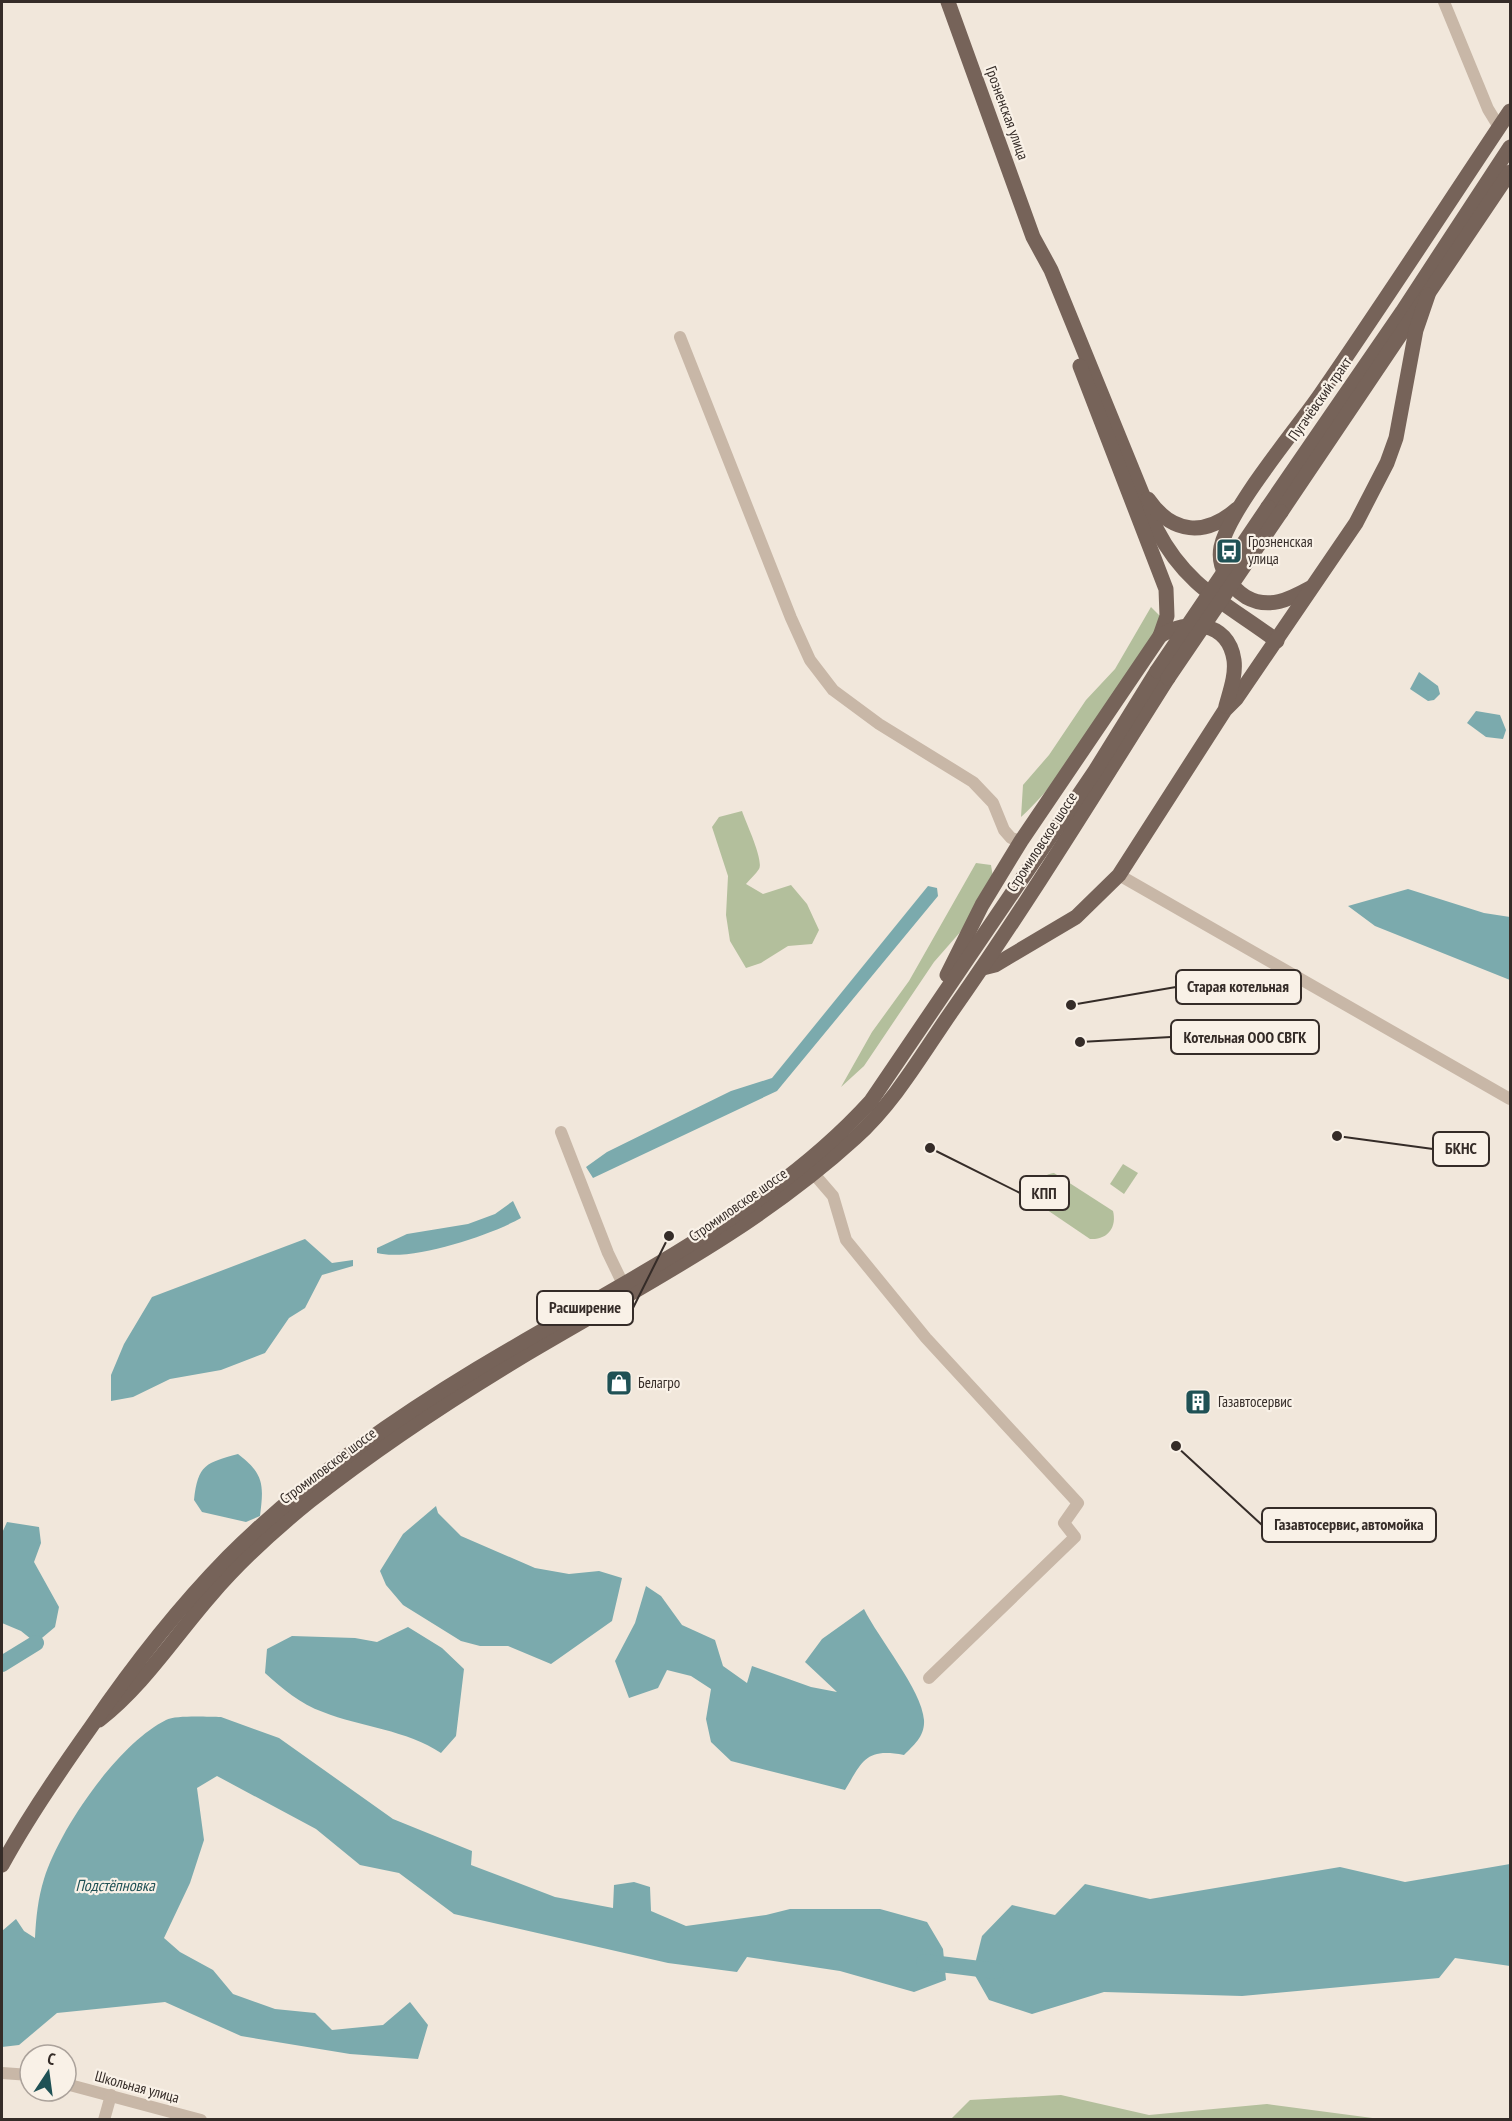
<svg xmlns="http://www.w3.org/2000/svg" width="1512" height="2121" font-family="'PT Sans Narrow',sans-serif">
	<rect width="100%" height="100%" fill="#f1e7db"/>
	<g fill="#b3bf9c">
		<path d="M1151 607 1164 620C1117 681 1078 765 1021 817L1023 785 1049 755 1086 700 1115 669Z"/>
		<path d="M742 811C746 823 764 860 759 869 756 874 750 879 746 884L763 894 791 885 807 904 819 930 812 944 788 946 761 963 746 968 730 941 726 915 728 876 712 827 719 817Z"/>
		<polygon points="976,863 991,865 993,877 962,930 934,962 864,1066 841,1087 872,1032 909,981"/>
		<polygon points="1123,1164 1138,1173 1124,1194 1110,1184"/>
		<path d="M1054 1173 1113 1211C1117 1227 1108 1240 1090 1239L1031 1199C1031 1183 1039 1176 1054 1173Z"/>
		<polygon points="1061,2095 1149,2115 1267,2104 1380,2119 951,2119 970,2100"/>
	</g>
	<g fill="#7baaad">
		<polygon points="1419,672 1438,686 1440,694 1434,700 1428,701 1410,689"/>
		<polygon points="1476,711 1500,715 1506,730 1503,739 1486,737 1467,723"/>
		<polygon points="928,886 937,888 938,896 777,1091 593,1178 586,1167 607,1152 676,1118 731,1091 772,1078"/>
		<polygon points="1408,889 1484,913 1510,917 1510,980 1375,926 1348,906"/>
		<path d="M513 1201 521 1218C491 1235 411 1262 377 1253V1248L407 1234 468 1224 495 1214Z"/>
		<polygon points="305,1239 332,1263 353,1260 353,1266 322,1275 305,1308 289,1318 265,1353 221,1370 170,1379 133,1397 111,1401 111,1375 124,1344 152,1297"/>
		<path d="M238 1454C264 1474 264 1484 260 1516L246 1522 202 1512 194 1500C198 1464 206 1463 238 1454Z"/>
		<polygon points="436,1506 438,1513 461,1536 535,1568 569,1574 599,1571 622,1578 612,1621 551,1664 508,1646 480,1646 461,1641 403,1605 386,1585 380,1571 403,1534"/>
		<polygon points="7,1522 39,1527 41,1543 34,1562 59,1607 55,1627 36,1643 21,1631 2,1623 2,1533"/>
		<path d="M646 1586 661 1596 682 1625 715 1640 723 1666 747 1683 752 1666 811 1687 837 1692 805 1662 822 1639 864 1609C878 1638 922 1690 924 1720 925 1736 914 1745 904 1755 866 1748 863 1760 845 1790L731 1761 711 1742 706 1719 711 1689 691 1676 667 1670 658 1688 629 1698 615 1661 635 1623Z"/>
		<path d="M408 1627 442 1648 464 1669 456 1736 441 1753C407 1730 361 1727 323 1712 300 1704 283 1689 265 1673L267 1649 292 1636 355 1638 377 1642Z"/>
		<path d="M221 1717 279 1738 393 1819 472 1851 471 1865 555 1897 613 1908 614 1885 634 1882 650 1887 651 1911 686 1926 766 1915 790 1909H880L927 1922 943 1949 946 1980 914 1992 840 1971 747 1957 737 1972 668 1963 454 1914 399 1873 360 1865 316 1829 217 1776 197 1788 204 1840 190 1883 164 1938 180 1952 213 1970 233 1994 275 2009 315 2013 332 2030 383 2025 410 2002 428 2025 418 2059 350 2054 241 2036 165 2002 57 2013 19 2045 2 2047V1931L16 1919 24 1931 35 1938C36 1918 38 1898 44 1879 60 1828 118 1744 166 1720 176 1715 208 1717 221 1717Z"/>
		<polygon points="1510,1864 1510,1966 1455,1958 1439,1978 1242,1996 1104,1992 1032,2014 989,2000 973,1972 982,1936 1012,1905 1055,1915 1085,1884 1150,1899 1340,1867 1405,1882"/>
	</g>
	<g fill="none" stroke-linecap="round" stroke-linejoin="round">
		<g stroke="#7baaad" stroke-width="16">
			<polyline points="2,1664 36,1643"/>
			<polyline points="924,1962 996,1971"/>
		</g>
		<g stroke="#c8b7a7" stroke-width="12">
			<polyline points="1444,2 1488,109 1499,127"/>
			<polyline points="680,337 791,618 810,660 833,690 879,724 973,782 993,803 1004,830 1011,838 1021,841"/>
			<polyline points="1119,875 1510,1099"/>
			<polyline points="561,1132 608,1253 623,1284"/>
			<polyline points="814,1174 833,1196 846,1240 926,1338 1078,1503 1064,1523 1075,1537 929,1678"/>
			<polyline points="2,2073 30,2075"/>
			<polyline points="66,2084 201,2120"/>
			<polyline points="104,2120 111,2095"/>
		</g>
		<g stroke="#766359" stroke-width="15">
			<path d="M948 2 1033 237 1051 270 1157 530C1187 588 1228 604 1277 641"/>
			<polyline points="1080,366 1166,589 1167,616 1160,636"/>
			<path d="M1148 499C1172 534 1205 537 1237 509"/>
			<polyline points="1268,507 1402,312 1510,147"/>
			<polyline points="1281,512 1510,172"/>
			<path d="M1310 588C1290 599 1269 610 1246 597 1230 587 1217 567 1221 547 1229 509 1296 430 1320 395 1385 301 1447 205 1510 111"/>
			<polyline points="983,968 995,965 1076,917 1119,875 1225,710 1236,699 1356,523 1387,463 1396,438 1416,330 1428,295"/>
			<path d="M947 975 982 905 1021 841 1160 636C1187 619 1228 620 1234 660 1236 675 1230 691 1226 706"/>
			<path d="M99 1720C143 1686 175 1636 211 1595 241 1560 274 1530 310 1501 376 1449 447 1402 518 1359 635 1289 753 1231 855 1138 895 1102 922 1054 952 1011 1028 903 1097 790 1168 678"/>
			<path d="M2 1865C28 1817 59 1772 91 1727 132 1667 177 1609 228 1557 299 1486 391 1421 477 1369 607 1290 768 1215 871 1101L1095 771 1157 671"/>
		</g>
		<g stroke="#766359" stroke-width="15">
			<polyline points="1157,671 1268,507"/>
			<polyline points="1168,678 1281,512"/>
		</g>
	</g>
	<defs>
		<symbol id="bus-square" viewBox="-11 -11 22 22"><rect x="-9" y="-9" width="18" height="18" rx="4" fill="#1f5155" stroke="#f9f1e7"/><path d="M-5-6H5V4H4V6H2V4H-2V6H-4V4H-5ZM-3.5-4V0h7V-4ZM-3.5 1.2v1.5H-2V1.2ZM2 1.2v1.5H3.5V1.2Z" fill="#fff"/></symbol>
		<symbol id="shop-square" viewBox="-11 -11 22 22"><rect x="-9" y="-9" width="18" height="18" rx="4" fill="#1f5155" stroke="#f9f1e7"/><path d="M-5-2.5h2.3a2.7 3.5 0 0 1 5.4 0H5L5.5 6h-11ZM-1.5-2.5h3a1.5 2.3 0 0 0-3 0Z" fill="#fff"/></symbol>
		<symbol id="building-square" viewBox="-11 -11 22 22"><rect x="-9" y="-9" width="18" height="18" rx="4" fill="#1f5155" stroke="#f9f1e7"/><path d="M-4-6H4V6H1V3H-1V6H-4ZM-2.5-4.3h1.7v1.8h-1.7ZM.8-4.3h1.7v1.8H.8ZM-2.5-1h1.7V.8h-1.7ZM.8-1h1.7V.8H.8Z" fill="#fff"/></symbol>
	</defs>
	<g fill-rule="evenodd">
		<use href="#bus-square" x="1214" y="536" width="30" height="30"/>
		<use href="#shop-square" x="604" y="1368" width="30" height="30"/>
		<use href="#building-square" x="1183" y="1387" width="30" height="30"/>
	</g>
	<g text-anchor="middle" stroke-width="4.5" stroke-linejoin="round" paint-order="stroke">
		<g font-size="15" fill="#352c28" stroke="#f9f1e7">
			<text transform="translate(1007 113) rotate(70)" y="5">Грозненская улица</text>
			<text transform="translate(1320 399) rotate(-55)" y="5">Пугачёвский тракт</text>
			<text transform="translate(1042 842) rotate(-57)" y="5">Стромиловское шоссе</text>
			<text transform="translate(738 1205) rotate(-35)" y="5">Стромиловское шоссе</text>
			<text transform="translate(328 1466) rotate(-37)" y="5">Стромиловское шоссе</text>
			<text transform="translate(137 2087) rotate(15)" y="5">Школьная улица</text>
		</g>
		<g font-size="15" fill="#352c28" stroke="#f9f1e7" text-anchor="start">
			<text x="1248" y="547">Грозненская<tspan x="1248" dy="17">улица</tspan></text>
			<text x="638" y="1388">Белагро</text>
			<text x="1218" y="1407">Газавтосервис</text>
		</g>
		<g font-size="16" font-style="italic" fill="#1f5155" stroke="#f9f1e7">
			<text x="115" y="1891">Подстёпновка</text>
		</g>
	</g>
	<path fill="none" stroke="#352c28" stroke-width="2" d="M1071 1005L1176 987M1080 1042L1171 1037M1337 1136L1433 1149M930 1148L1020 1193M669 1236L633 1308M1176 1446L1262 1525"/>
	<g fill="#352c28" stroke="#f9f1e7" stroke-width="2">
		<circle cx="1071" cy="1005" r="6"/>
		<circle cx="1080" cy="1042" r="6"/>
		<circle cx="1337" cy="1136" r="6"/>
		<circle cx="930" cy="1148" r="6"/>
		<circle cx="669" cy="1236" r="6"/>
		<circle cx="1176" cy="1446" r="6"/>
	</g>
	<g fill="#f9f1e7" stroke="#352c28" stroke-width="2">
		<rect x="1176" y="970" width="125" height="34" rx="6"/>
		<rect x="1171" y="1020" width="148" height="34" rx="6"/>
		<rect x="1433" y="1132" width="56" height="34" rx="6"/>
		<rect x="1020" y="1176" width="49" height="34" rx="6"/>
		<rect x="537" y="1291" width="96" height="34" rx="6"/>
		<rect x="1262" y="1508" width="174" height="34" rx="6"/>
	</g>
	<g font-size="16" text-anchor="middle" font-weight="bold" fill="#352c28">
		<text x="1238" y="992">Старая котельная</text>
		<text x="1245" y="1043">Котельная ООО СВГК</text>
		<text x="1461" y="1154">БКНС</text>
		<text x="1044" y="1199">КПП</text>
		<text x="585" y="1313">Расширение</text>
		<text x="1349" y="1530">Газавтосервис, автомойка</text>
	</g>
	<rect width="1512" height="2121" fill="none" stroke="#352c28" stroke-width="6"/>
	<g transform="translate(48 2073) rotate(13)"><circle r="28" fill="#f9f1e7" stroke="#aba29b" stroke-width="1.5"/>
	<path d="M0-4.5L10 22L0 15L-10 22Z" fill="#1f5155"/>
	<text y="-9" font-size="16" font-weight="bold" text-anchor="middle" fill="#352c28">С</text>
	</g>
</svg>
